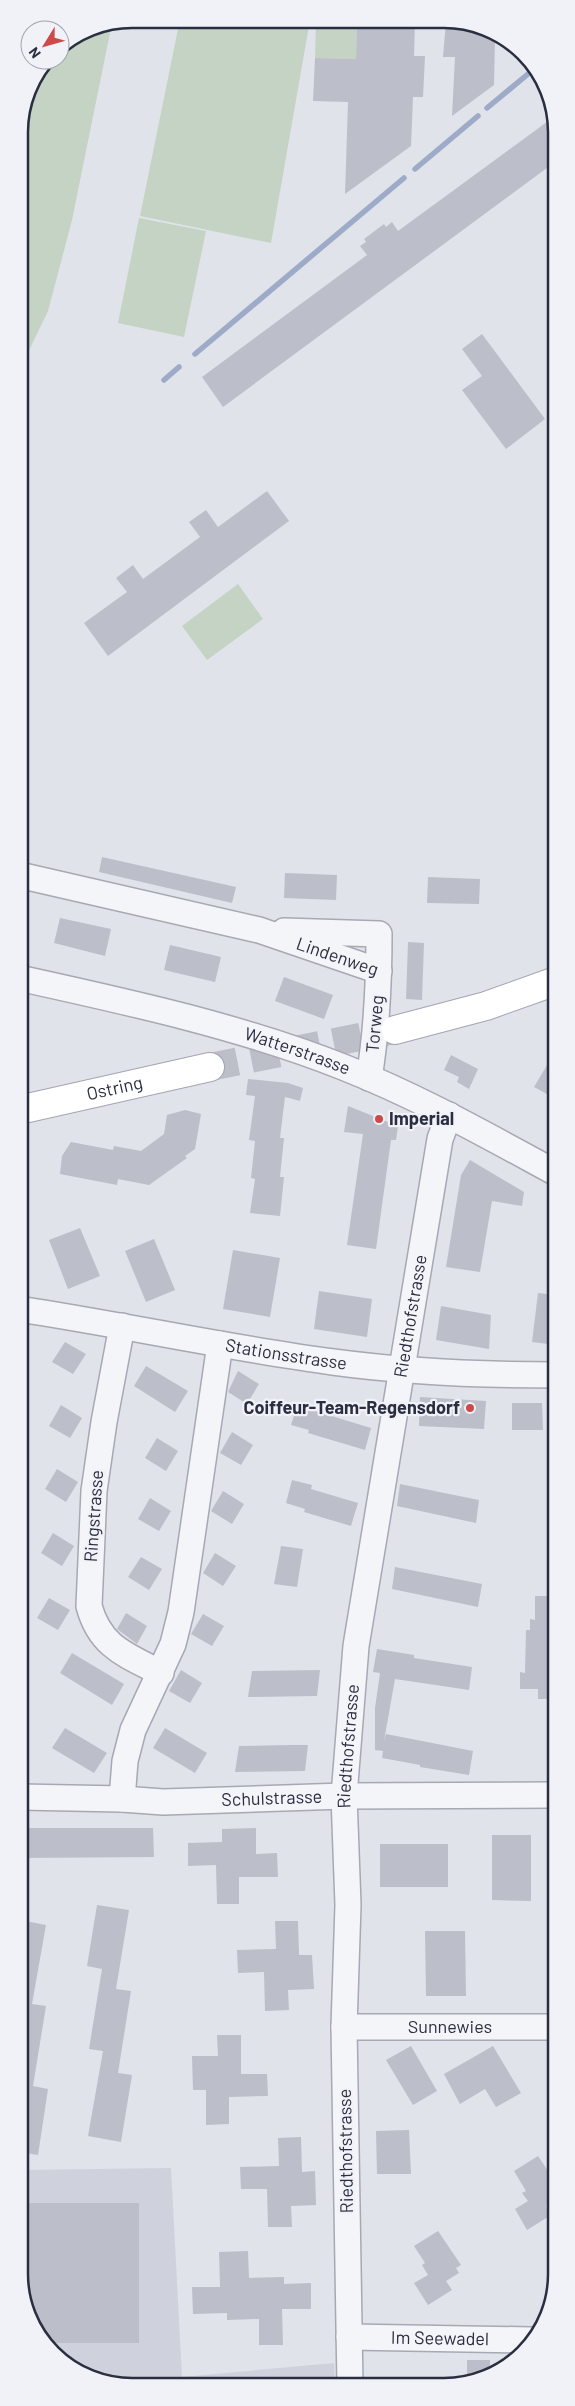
<svg xmlns="http://www.w3.org/2000/svg" width="575" height="2406" font-family="Barlow,sans-serif">
	<rect width="100%" height="100%" fill="#e1e3ea"/>
	<polygon fill="#cfd2dc" points="171,2168 182,2377 334,2363 335,2386 109,2385 52,2354 20,2289 20,2170"/>
	<g fill="#c4d3c3">
		<polygon points="180,19 310,20 271,243 140,216"/>
		<polygon points="316,20 357,20 356,59 315,58"/>
		<polygon points="112,23 72,220 48,311 19,371 19,124 27,88 46,60 60,60 60,46 89,27"/>
		<polygon points="139,218 206,231 184,337 118,323"/>
		<polygon points="238,584 263,619 207,660 182,626"/>
	</g>
	<g fill="none" stroke-linecap="round" stroke-linejoin="round">
		<g stroke="#9dabc9" stroke-width="5.5">
			<polyline points="487,108 534,69"/>
			<polyline points="415,169 478,116"/>
			<polyline points="195,354 404,178"/>
			<polyline points="164,380 179,367"/>
		</g>
	</g>
	<g fill="#bcbec9">
		<polygon points="357,20 415,21 414,56 425,56 423,97 413,97 411,146 345,194 348,102 313,101 315,58 356,59"/>
		<polygon points="446,21 466,21 495,38 494,85 452,116 455,57 443,57"/>
		<polygon points="555,116 555,162 223,407 202,377 367,255 360,246 366,242 364,239 384,224 386,227 392,222 398,231"/>
		<polygon points="482,334 545,419 506,449 462,390 482,376 462,349"/>
		<polygon points="267,491 289,521 108,656 84,623 127,592 116,578 133,565 143,579 200,537 189,522 206,510 218,527"/>
		<polygon points="102,857 236,887 232,903 99,872"/>
		<polygon points="285,873 337,875 336,900 284,898"/>
		<polygon points="428,877 480,879 479,904 427,903"/>
		<polygon points="60,918 111,929 105,956 54,943"/>
		<polygon points="408,942 424,943 422,1000 406,999"/>
		<polygon points="170,945 221,957 215,982 164,970"/>
		<polygon points="284,977 333,995 324,1019 275,1001"/>
		<polygon points="556,1050 556,1099 534,1087"/>
		<polygon points="451,1055 478,1069 469,1089 457,1082 459,1077 444,1070"/>
		<polygon points="248,1079 288,1083 303,1088 300,1101 285,1097 280,1138 284,1138 280,1177 284,1177 280,1216 250,1213 255,1179 251,1178 255,1141 249,1140 255,1096 246,1095"/>
		<polygon points="348,1106 398,1126 396,1140 391,1140 376,1249 347,1245 363,1134 344,1132"/>
		<polygon points="185,1110 201,1114 195,1149 185,1156 187,1158 149,1185 118,1179 117,1185 60,1174 62,1156 71,1142 113,1150 114,1146 141,1151 164,1134 167,1115"/>
		<polygon points="470,1160 524,1192 522,1206 492,1201 480,1272 446,1267 461,1175"/>
		<polygon points="80,1228 100,1276 68,1289 49,1240"/>
		<polygon points="154,1239 175,1290 146,1302 125,1251"/>
		<polygon points="233,1250 280,1258 270,1317 223,1309"/>
		<polygon points="319,1291 372,1299 367,1337 314,1329"/>
		<polygon points="538,1293 556,1295 556,1345 532,1342"/>
		<polygon points="441,1306 491,1315 489,1349 436,1340"/>
		<polygon points="65,1342 86,1354 73,1374 52,1362"/>
		<polygon points="146,1366 188,1391 175,1412 134,1386"/>
		<polygon points="238,1371 259,1384 247,1404 228,1392"/>
		<polygon points="420,1397 486,1401 484,1429 419,1426"/>
		<polygon points="298,1403 316,1408 315,1411 371,1428 365,1450 308,1433 309,1430 291,1425"/>
		<polygon points="512,1403 542,1403 543,1430 512,1430"/>
		<polygon points="61,1405 82,1418 70,1438 49,1426"/>
		<polygon points="232,1432 253,1445 241,1465 220,1453"/>
		<polygon points="157,1438 178,1451 166,1471 145,1458"/>
		<polygon points="57,1469 78,1482 66,1502 45,1489"/>
		<polygon points="292,1480 312,1485 311,1489 358,1503 351,1526 304,1512 305,1509 286,1503"/>
		<polygon points="400,1484 479,1500 476,1523 397,1506"/>
		<polygon points="223,1491 244,1504 232,1524 211,1511"/>
		<polygon points="150,1498 171,1511 159,1531 138,1519"/>
		<polygon points="53,1533 74,1546 62,1566 41,1553"/>
		<polygon points="281,1546 303,1549 297,1587 274,1584"/>
		<polygon points="215,1553 236,1566 223,1586 203,1573"/>
		<polygon points="141,1557 162,1569 149,1590 128,1577"/>
		<polygon points="395,1567 482,1584 478,1607 392,1589"/>
		<polygon points="535,1596 556,1596 556,1699 538,1699 538,1689 520,1689 520,1672 525,1673 526,1630 530,1630 530,1619 535,1620"/>
		<polygon points="49,1598 70,1610 58,1630 37,1618"/>
		<polygon points="126,1613 147,1626 137,1644 117,1629"/>
		<polygon points="203,1614 224,1626 212,1646 191,1634"/>
		<polygon points="377,1649 414,1655 414,1658 472,1667 469,1690 395,1679 384,1741 386,1734 473,1751 469,1775 420,1767 420,1765 382,1758 383,1751 375,1750 375,1708 380,1673 373,1672"/>
		<polygon points="72,1653 124,1684 112,1705 60,1673"/>
		<polygon points="181,1670 202,1683 190,1703 169,1691"/>
		<polygon points="320,1670 317,1696 248,1697 252,1671"/>
		<polygon points="65,1728 107,1753 94,1773 52,1748"/>
		<polygon points="165,1728 207,1753 195,1773 153,1748"/>
		<polygon points="289,1745 308,1745 305,1771 235,1772 239,1746"/>
		<polygon points="20,1828 153,1828 154,1857 20,1858"/>
		<polygon points="256,1828 256,1854 277,1853 278,1877 239,1877 239,1904 217,1904 216,1865 188,1866 188,1843 222,1842 222,1829"/>
		<polygon points="492,1835 531,1835 531,1901 492,1900"/>
		<rect x="380" y="1844" width="68" height="43"/>
		<polygon points="97,1905 129,1910 116,1989 131,1991 118,2073 132,2075 121,2142 88,2136 103,2051 89,2049 102,1969 87,1966"/>
		<polygon points="20,1920 46,1925 32,2004 46,2006 33,2086 48,2089 38,2155 20,2152"/>
		<polygon points="275,1921 298,1921 299,1955 312,1955 314,1989 288,1990 289,2010 265,2011 264,1972 238,1973 237,1950 276,1949"/>
		<polygon points="425,1931 465,1931 466,1996 426,1996"/>
		<polygon points="217,2035 241,2035 241,2074 267,2074 268,2096 229,2097 229,2124 206,2125 206,2090 193,2090 192,2056 218,2056"/>
		<polygon points="411,2046 437,2091 413,2105 386,2060"/>
		<polygon points="493,2046 521,2093 496,2107 485,2089 460,2104 444,2074"/>
		<polygon points="409,2130 411,2174 377,2174 376,2131"/>
		<polygon points="301,2137 302,2172 315,2171 316,2205 291,2206 292,2227 268,2227 267,2189 241,2189 240,2167 279,2166 278,2138"/>
		<polygon points="538,2156 556,2183 556,2200 546,2206 551,2215 527,2230 515,2209 528,2201 522,2193 526,2191 514,2171"/>
		<polygon points="20,2203 139,2203 139,2343 46,2343 20,2290"/>
		<polygon points="438,2231 461,2265 456,2268 459,2273 446,2281 452,2290 428,2305 414,2283 428,2275 422,2265 425,2263 414,2246"/>
		<polygon points="248,2251 249,2278 284,2277 284,2284 311,2283 311,2309 282,2309 283,2345 259,2345 259,2319 227,2320 227,2313 193,2314 192,2287 220,2287 219,2252"/>
		<polygon points="467,2360 490,2360 490,2376 467,2383"/>
	</g>
	<g fill="none" stroke-linecap="round" stroke-linejoin="round">
		<polyline stroke="#bcbfc8" stroke-width="28" stroke-dasharray="28 14" stroke-linecap="butt" points="210,1067 395,1030"/>
		<defs>
			<g id="minor">
				<path id="s1" d="M19 875 259 930 379 971"/>
				<path d="M284 931 379 934C379 982 377 1030 369 1078"/>
				<path id="s2" d="M19 978C128 1002 239 1026 343 1067 417 1096 486 1135 556 1173"/>
				<path id="s3" d="M19 1309C124 1325 228 1348 333 1362 407 1372 481 1375 556 1375"/>
				<path d="M122 1326 104 1422 94 1491 89 1606C100 1647 126 1655 161 1673"/>
				<path id="s4" d="M20 1797 122 1799 163 1802 344 1796 556 1795"/>
				<polyline points="122,1799 125,1761 133,1730 173,1644 181,1612 220,1344"/>
				<path id="s5" d="M344 2027H556"/>
				<path id="s6" d="M349 2337 532 2340"/>
				<path id="s7" d="M350 2386 344 2027 348 1905 344 1796 356 1646 440 1139 449 1115"/>
			</g>
			<g id="major">
				<polyline points="395,1030 486,1006 556,981"/>
				<path id="s8" d="M19 1110 210 1067"/>
			</g>
		</defs>
		<use href="#minor" stroke="#a6a9b4" stroke-width="28"/>
		<use href="#major" stroke="#a1a5b5" stroke-width="30"/>
		<use href="#minor" stroke="#f4f5f8" stroke-width="25"/>
		<use href="#major" stroke="#fff" stroke-width="28"/>
	</g>
	<g fill="#cc4b49" stroke="#f1f2f7" stroke-width="2">
		<circle cx="379" cy="1119" r="5"/>
		<circle cx="470" cy="1408" r="5"/>
	</g>
	<g text-anchor="middle" stroke-width="4.5" stroke-linejoin="round" paint-order="stroke">
		<g font-size="18" fill="#2a2e41" stroke="#f1f2f7">
			<text dy="6" stroke="none"><textPath href="#s1" startOffset="329">Lindenweg</textPath></text>
			<text transform="translate(375 1024) rotate(-85)" y="6">Torweg</text>
			<text dy="6" stroke="none"><textPath href="#s2" startOffset="288">Watterstrasse</textPath></text>
			<text dy="6" stroke="none"><textPath href="#s8" startOffset="98">Ostring</textPath></text>
			<text dy="6" stroke="none"><textPath href="#s7" startOffset="1075">Riedthofstrasse</textPath></text>
			<text dy="6" stroke="none"><textPath href="#s3" startOffset="271">Stationsstrasse</textPath></text>
			<text transform="translate(94 1516) rotate(-86)" y="6">Ringstrasse</text>
			<text dy="6" stroke="none"><textPath href="#s7" startOffset="640">Riedthofstrasse</textPath></text>
			<text dy="6" stroke="none"><textPath href="#s4" startOffset="252">Schulstrasse</textPath></text>
			<text dy="6" stroke="none"><textPath href="#s5" startOffset="106">Sunnewies</textPath></text>
			<text transform="translate(346 2151) rotate(-91)" y="6">Riedthofstrasse</text>
			<text dy="6" stroke="none"><textPath href="#s6" startOffset="91">Im Seewadel</textPath></text>
		</g>
		<g font-size="18" font-weight="bold" fill="#2a2e41" stroke="#f1f2f7" text-anchor="start">
			<text x="389" y="1125">Imperial</text>
			<text x="460" y="1414" text-anchor="end">Coiffeur-Team-Regensdorf</text>
		</g>
	</g>
	<path d="M0 0H575V2406H0ZM132 28H444A104 104 0 0 1 548 132V2274A104 104 0 0 1 444 2378H132A104 104 0 0 1 28 2274V132A104 104 0 0 1 132 28Z" fill="#f1f2f7" fill-rule="evenodd"/>
	<path fill="none" stroke="#2a2e41" stroke-width="2.5" d="M132 28H444A104 104 0 0 1 548 132V2274A104 104 0 0 1 444 2378H132A104 104 0 0 1 28 2274V132A104 104 0 0 1 132 28Z"/>
	<g transform="translate(45 45) rotate(233)"><circle r="24" fill="#f1f2f7" stroke="#a1a4ae"/>
	<path d="M0-4L9 19L0 12L-9 19Z" fill="#cc4b49"/>
	<text y="-8" font-size="14" font-weight="bold" text-anchor="middle" fill="#2a2e41">N</text>
	</g>
</svg>
